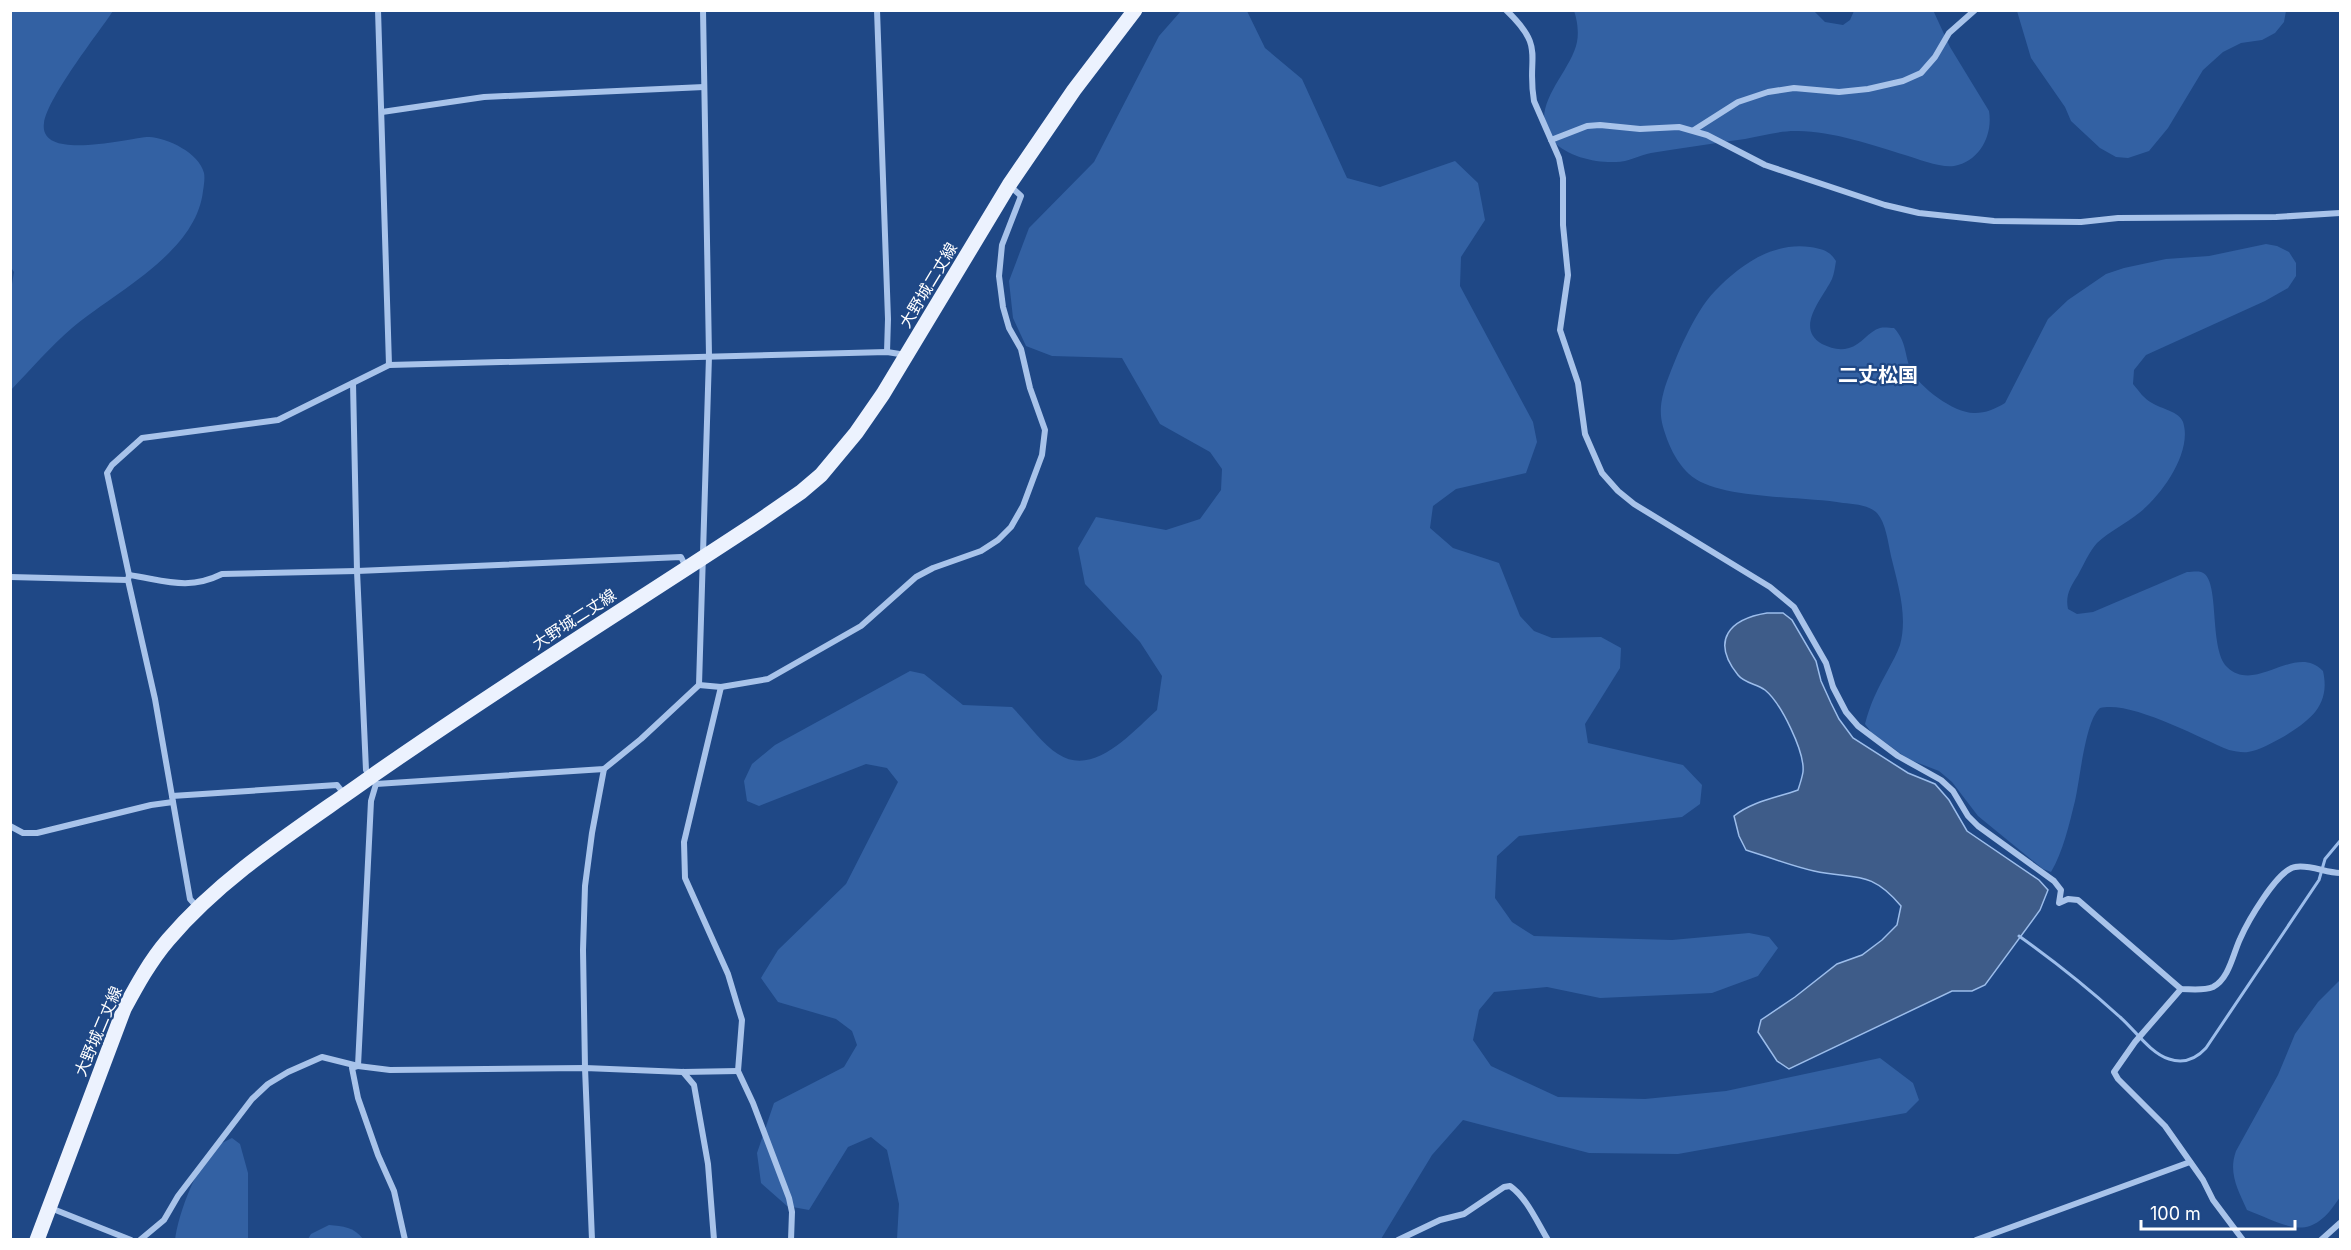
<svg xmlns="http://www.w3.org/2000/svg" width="2351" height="1250" font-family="Inter,'Noto Sans JP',sans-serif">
	<rect width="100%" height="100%" fill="#1f4886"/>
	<g fill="#3361a3">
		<path d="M11 10 113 11C97 35 48 97 44 123 38 163 131 137 149 137 168 138 199 153 204 173 205 178 204 185 203 191 196 253 116 291 72 328 50 347 31 369 11 390L10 296 14 272 10 266Z"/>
		<path d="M1933 10 1950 47 1989 111C1993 135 1980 161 1954 166 1941 168 1918 159 1905 155 1873 145 1829 130 1795 131 1779 131 1761 136 1745 139 1714 143 1683 148 1651 153 1640 155 1628 162 1616 162 1596 163 1568 157 1553 141 1525 109 1571 73 1577 42 1579 32 1577 19 1574 11H1814L1825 22 1843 25 1850 20 1854 11Z"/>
		<path d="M1181 11H1247L1265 48 1302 79 1347 178 1380 187 1455 161 1478 183 1485 220 1461 257 1460 286 1533 422 1537 442 1526 473 1456 489 1433 506 1430 528 1453 548 1499 563 1520 616 1534 631 1552 638 1601 637 1621 648 1620 668 1585 724 1588 743 1683 765 1702 785 1700 804 1682 817 1519 836 1497 856 1495 898 1512 922 1534 936 1672 940 1749 933 1769 937 1778 948 1758 976 1712 993 1600 998 1547 987 1494 992 1479 1010 1473 1040 1491 1066 1558 1097 1645 1099 1726 1091 1880 1058 1913 1083 1919 1100 1906 1113 1678 1154 1589 1153 1463 1120 1432 1155 1381 1239H897L899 1204 887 1150 871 1137 848 1147 809 1210 787 1206 761 1183 757 1153 774 1103 844 1067 857 1045 852 1031 836 1019 778 1002 761 978 778 950 846 884 898 782 887 768 866 764 759 806 747 801 744 781 752 764 775 745 910 671 924 674 963 705 1012 707C1026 721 1042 744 1058 754 1094 778 1132 732 1157 710L1162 676 1140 642 1085 584 1078 548 1096 517 1166 530 1200 519 1221 490 1222 469 1210 452 1160 424 1122 358 1052 356 1026 346 1013 318 1009 281 1029 228 1094 162 1159 36Z"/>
		<polygon points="2017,11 2017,10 2286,11 2284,22 2275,33 2262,40 2241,43 2223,52 2203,70 2168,128 2149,151 2128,158 2116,157 2100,148 2071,121 2065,107 2031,58"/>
		<path d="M2266 244 2277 246 2289 252 2296 263V276L2288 288 2265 301 2146 355 2134 370 2133 384C2139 391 2144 399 2152 403 2161 409 2179 411 2183 422 2193 452 2161 496 2139 513 2125 524 2110 531 2097 543 2089 552 2084 564 2078 575 2071 586 2065 595 2068 609L2077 614 2093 612 2187 572C2191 572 2197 571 2201 572 2221 577 2208 648 2227 667 2256 695 2295 642 2323 671 2331 706 2309 721 2283 737 2272 743 2260 750 2248 752 2242 753 2235 751 2229 750 2198 737 2130 700 2100 708 2085 721 2080 780 2075 801 2069 825 2063 852 2051 872L2043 869 1978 816 1952 782 1939 771 1908 759 1871 732 1865 724C1870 704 1878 688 1888 670 1892 662 1897 654 1900 645 1908 616 1898 585 1891 556 1888 543 1886 523 1877 513 1869 505 1854 504 1843 503 1805 496 1716 500 1689 474 1681 467 1673 454 1669 444 1660 421 1658 411 1665 387 1675 359 1694 312 1715 291 1740 265 1772 242 1810 247 1822 249 1829 250 1836 261 1835 267 1834 274 1832 279 1823 298 1794 328 1822 344 1831 348 1839 351 1849 348 1861 345 1869 331 1880 328 1884 327 1890 328 1894 328 1907 342 1904 354 1911 370 1919 387 1955 414 1975 413 1986 413 1995 409 2005 403L2048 319 2068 300 2106 274 2124 268 2166 259 2209 256Z"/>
		<path d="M2340 980V1197C2310 1244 2291 1227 2247 1210 2238 1190 2228 1173 2236 1151L2278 1075 2295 1034 2318 1002Z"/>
		<path d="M232 1138 240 1144 248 1173V1239L175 1240C178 1214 198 1160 219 1145 223 1142 228 1140 232 1138Z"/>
		<path d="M329 1225C343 1226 354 1227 363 1239H308L311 1234Z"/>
	</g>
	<path fill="#3e5c89" stroke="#9cbdeb" stroke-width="1.5" d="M1767 613H1783L1792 620 1816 661 1821 681 1831 703 1839 719 1853 738 1908 773 1935 784 1949 800 1967 831 2039 880 2048 890 2040 910 1985 985 1972 991H1952L1789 1069 1777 1061 1758 1032 1761 1020 1795 997 1837 964 1862 955 1882 940 1897 925 1901 906C1870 869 1855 880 1814 871 1791 866 1769 857 1746 850L1739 836 1734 816C1753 801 1776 798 1798 790 1800 784 1802 778 1803 772 1805 752 1781 703 1765 690 1757 684 1744 683 1738 675 1710 640 1730 619 1767 613Z"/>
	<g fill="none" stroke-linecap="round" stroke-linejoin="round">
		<path stroke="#9cbdeb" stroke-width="3" d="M2019 936C2054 961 2088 988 2120 1017 2135 1030 2150 1053 2169 1059 2184 1064 2196 1059 2206 1048L2319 880 2325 859 2340 841"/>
		<g stroke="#a8c3ea" stroke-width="6">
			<polyline points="378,10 389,365"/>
			<polyline points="877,10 888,319 887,352"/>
			<path d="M1506 10C1547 49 1526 55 1534 101L1559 158 1563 178V225L1568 275 1560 330 1578 383 1585 434 1602 473 1618 491 1634 504 1770 587 1794 607 1826 663 1833 687 1846 712 1858 726 1898 756 1941 780 1953 791 1968 816 1978 826 2054 881 2061 890 2059 903 2068 899 2078 900 2181 989C2191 989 2203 991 2213 987 2229 979 2233 954 2240 939 2247 923 2277 870 2295 867 2309 864 2326 873 2340 873"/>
			<polyline points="382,112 484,97 704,87"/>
			<polyline points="1694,130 1738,102 1768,92 1794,88 1839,92 1868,89 1903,81 1921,73 1935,57 1949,33 1975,10"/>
			<polyline points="1551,140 1587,126 1600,125 1640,129 1679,127 1707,135 1765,165 1885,205 1919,213 1994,221 2081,222 2118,218 2276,217 2340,213"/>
			<polyline points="353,383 357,571 366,770 376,784 604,769 641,739 699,685 709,356 703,10"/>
			<path d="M129 575C164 580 188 591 222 574L357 571 681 557 686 567"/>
			<polyline points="10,577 128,580"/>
			<polyline points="699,685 721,687 768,679 861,626 916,577 933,568 981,551 998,540 1011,527 1023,506 1042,455 1045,430 1030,388 1021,349 1009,328 1003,307 999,276 1002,245 1021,196 1009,185"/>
			<polyline points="721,687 684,842 685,878 728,974 737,1004 742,1020 738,1071 753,1103 789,1198 792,1212 791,1240"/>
			<polyline points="376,784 371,801 358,1066 352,1068 358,1098 378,1155 394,1191 405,1240"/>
			<polyline points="172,796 337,785 345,795"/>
			<polyline points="10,826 23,833 37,833 151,805 173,802"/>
			<polyline points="197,907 190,899 155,699 128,580 129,575 107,473 112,465 142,438 278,420 389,365 887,352 906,355"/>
			<polyline points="2181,989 2135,1042 2114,1072 2118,1079 2165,1126 2203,1180 2213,1200 2243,1240"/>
			<polyline points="683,1072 694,1085 708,1164 714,1240"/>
			<polyline points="48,1207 131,1240"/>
			<polyline points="140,1240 164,1220 178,1196 252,1099 268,1084 288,1072 322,1057 358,1066 390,1070 585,1068 683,1072 738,1071"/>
			<polyline points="592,1240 585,1068 583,950 585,886 592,833 604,769"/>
			<path d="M1398 1240 1440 1220 1464 1214 1504 1187 1510 1186C1527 1198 1537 1222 1548 1240"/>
			<polyline points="1976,1240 2190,1162"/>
			<polyline points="2321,1240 2340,1223"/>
		</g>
		<path stroke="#ecf2fe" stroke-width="15" d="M37 1240 124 1009C137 985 150 961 168 940 225 873 301 827 372 776 499 687 630 606 759 521L801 492 821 475 856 433 883 394 1009 185 1074 90 1135 10"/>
	</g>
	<g text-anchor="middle" stroke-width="4.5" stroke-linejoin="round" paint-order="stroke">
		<g font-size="16" fill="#fff" stroke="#1f4886">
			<text transform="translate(928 285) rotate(-59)" y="6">大野城二丈線</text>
			<text transform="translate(574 619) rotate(-33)" y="6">大野城二丈線</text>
			<text transform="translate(98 1031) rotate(-67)" y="6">大野城二丈線</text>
		</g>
		<g font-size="20" font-weight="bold" fill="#fff" stroke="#1f4886">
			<text x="1878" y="382">二丈松国</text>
		</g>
	</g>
	<rect width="2351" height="1250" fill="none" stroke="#ffffff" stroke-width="24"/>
	<path d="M2141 1220v9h154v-9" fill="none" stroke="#ffffff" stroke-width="3"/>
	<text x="2150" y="1220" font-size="18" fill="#ffffff" stroke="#1f4886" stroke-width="4.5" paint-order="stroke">100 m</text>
</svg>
